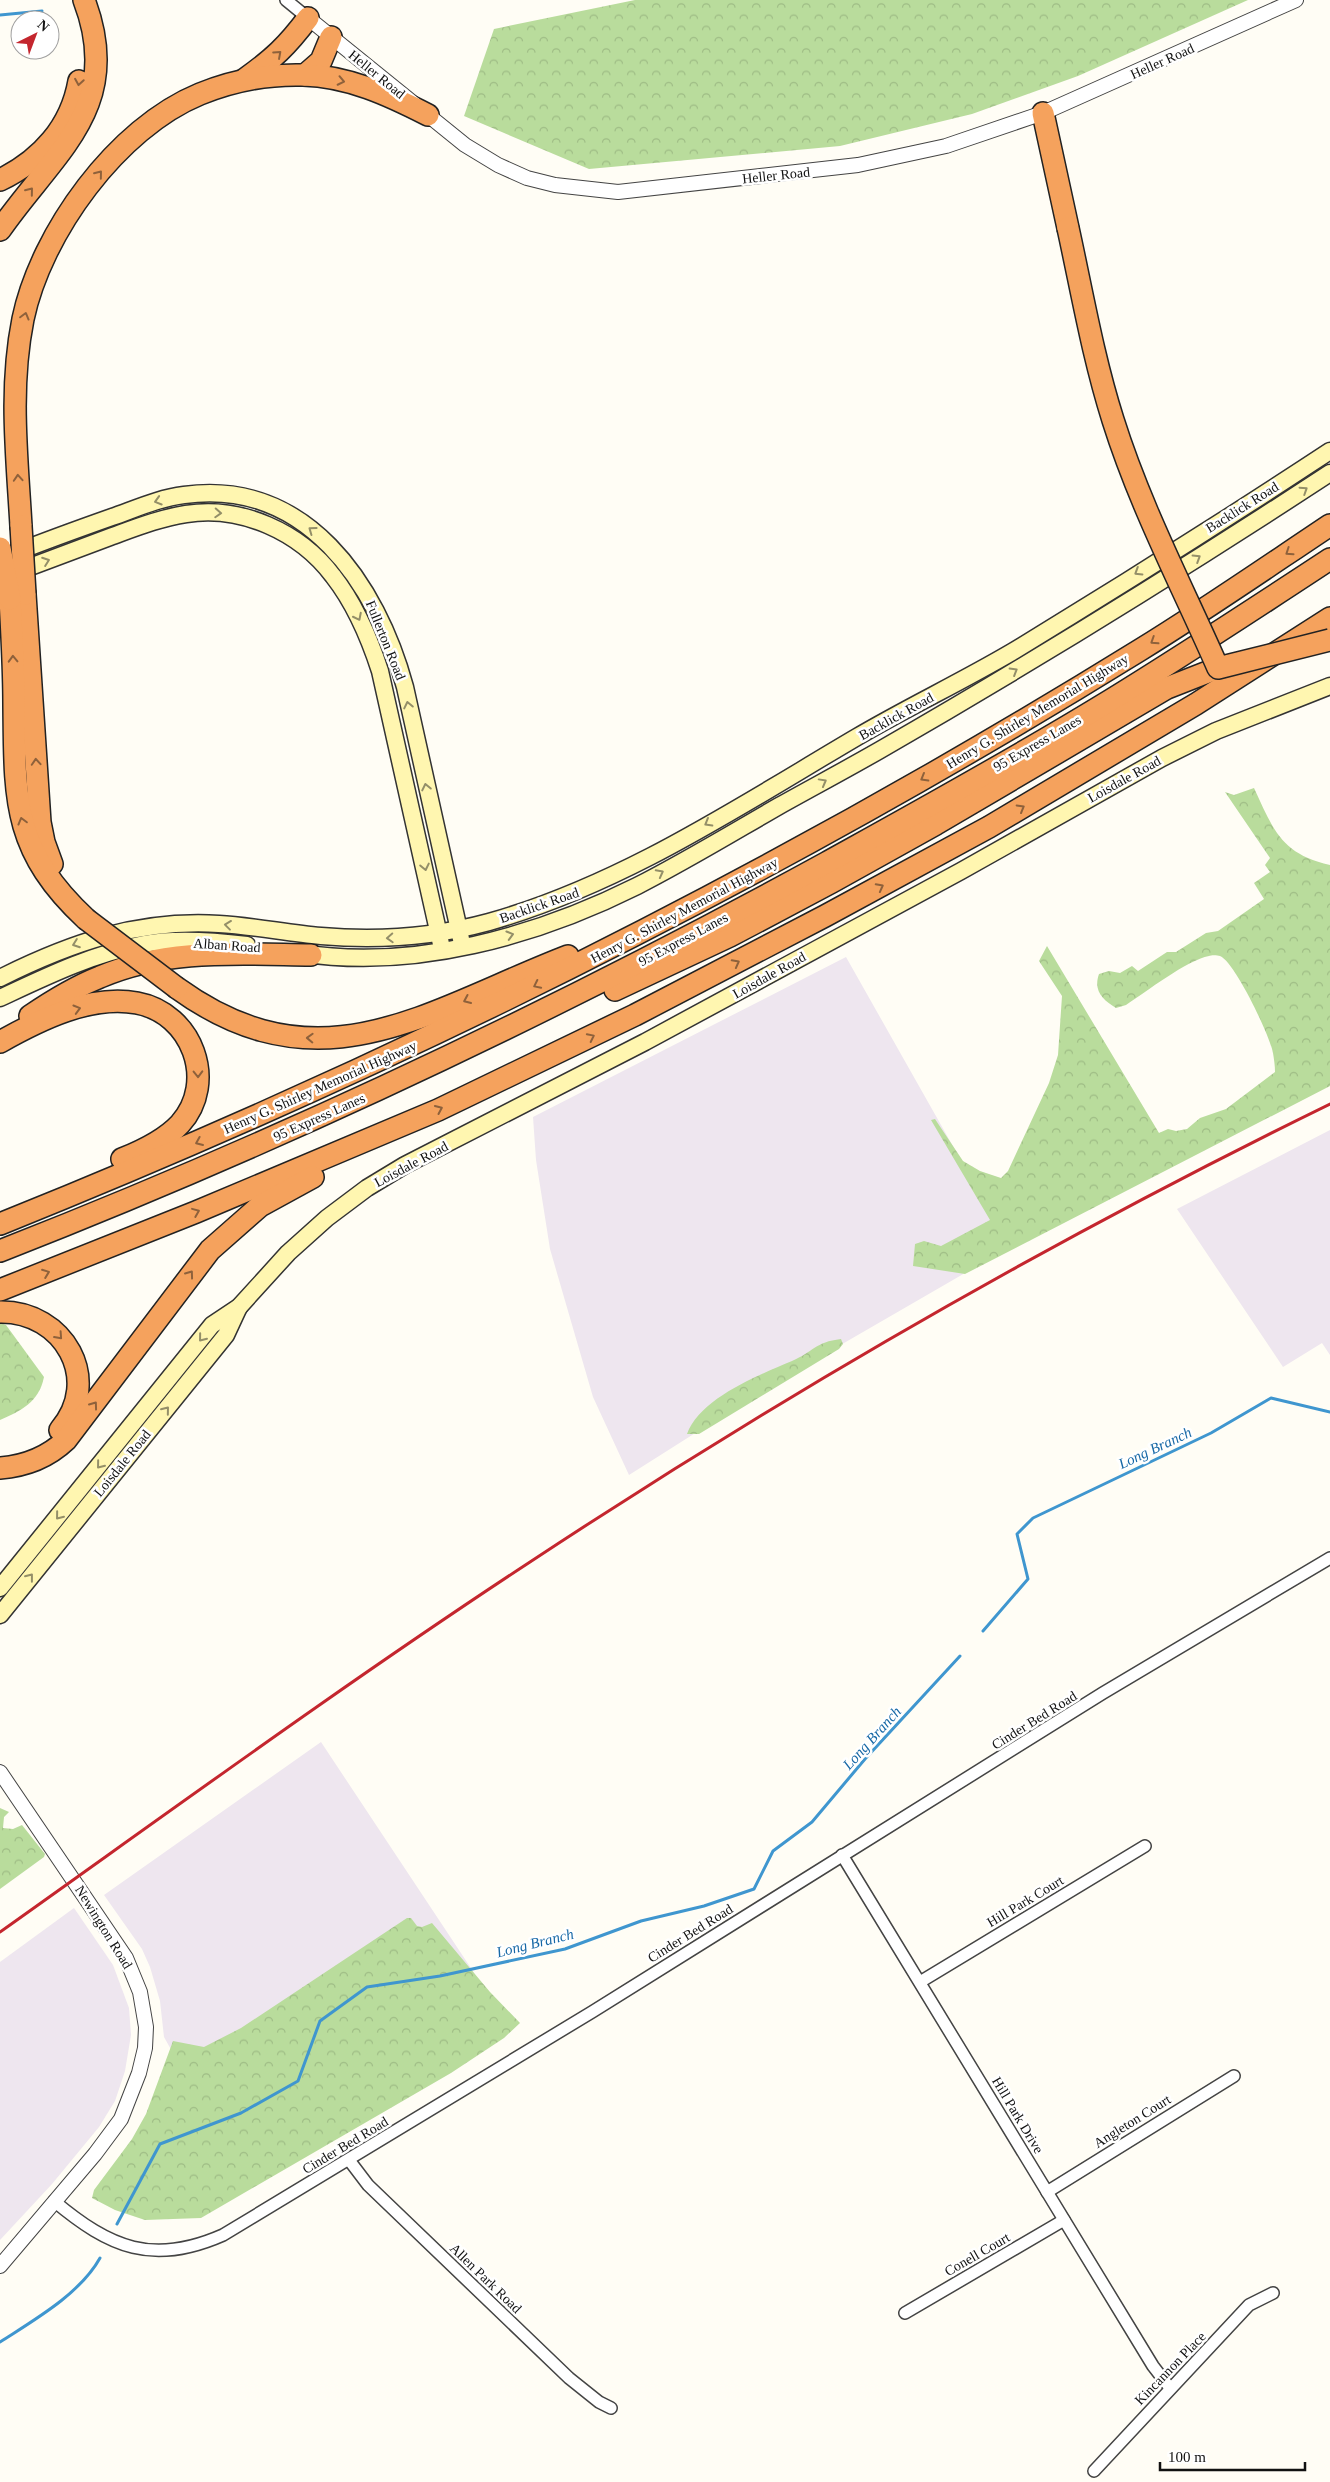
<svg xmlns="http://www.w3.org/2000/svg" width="1330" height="2482" font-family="Georgia,serif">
	<defs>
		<pattern id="forest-crowns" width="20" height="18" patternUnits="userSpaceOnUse" patternTransform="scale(1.25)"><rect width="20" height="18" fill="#b9dc9c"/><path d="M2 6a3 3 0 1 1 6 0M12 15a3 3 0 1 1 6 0" fill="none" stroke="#9ebc85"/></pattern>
	</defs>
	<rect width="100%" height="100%" fill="#fffdf5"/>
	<g fill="#eee6ef">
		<polygon points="846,957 1010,1247 768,1387 629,1475 593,1397 550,1249 536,1160 533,1117"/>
		<polygon points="1330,1130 1330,1355 1322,1343 1283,1367 1177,1209"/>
		<polygon points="321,1742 508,2024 246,2184 164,2037 160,2001 150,1967 142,1949 104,1895"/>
		<polygon points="74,1908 113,1965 129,2008 131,2035 125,2071 115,2101 99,2127 52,2184 0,2240 0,1962"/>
	</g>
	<g fill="url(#forest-crowns)">
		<polygon points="635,0 1248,0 1078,76 972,114 840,146 589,169 464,116 494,29"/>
		<path d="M1254 788C1273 829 1281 854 1330 865V1086L965 1274 913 1266 915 1244 924 1241 941 1246 990 1220 931 1120 935 1119 963 1161 980 1171 1001 1178 1008 1171 1049 1083 1058 1055 1062 996 1039 961 1047 946 1159 1133 1168 1129 1176 1131 1187 1129 1200 1118 1226 1109 1275 1072C1275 1066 1274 1059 1273 1053 1270 1036 1235 962 1220 956 1217 955 1211 955 1209 956 1187 960 1146 992 1126 1005L1116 1008C1103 1000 1093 991 1099 974L1109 971 1120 973 1132 966 1138 971 1167 952H1176L1206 933 1218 931 1264 899 1254 883 1270 872 1265 865 1270 858 1225 792 1234 795Z"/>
		<path d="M0 1323 6 1325 44 1377C39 1402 21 1411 0 1420Z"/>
		<path d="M841 1339 843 1344 839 1349 699 1434H687C700 1398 759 1375 792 1361 813 1352 815 1342 841 1339Z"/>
		<polygon points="0,1808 9,1812 4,1817 3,1828 13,1829 22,1825 45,1854 44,1857 0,1889"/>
		<polygon points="407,1918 411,1918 417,1926 422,1927 432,1923 490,1992 520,2023 504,2038 451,2073 201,2218 145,2220 115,2210 92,2198 94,2190 132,2139 146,2114 173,2041 204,2047 241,2028"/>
	</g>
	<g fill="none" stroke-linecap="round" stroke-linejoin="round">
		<g stroke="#3f96cf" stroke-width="3">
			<polyline points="0,15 42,11"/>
			<polyline points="983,1631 1028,1579 1017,1534 1033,1518 1211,1433 1271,1398 1330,1412"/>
			<polyline points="117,2224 160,2144 241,2113 298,2081 320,2021 367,1987 440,1976 565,1949 641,1921 704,1906 754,1889 773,1851 812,1822 865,1759 960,1656"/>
			<path d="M0 2342C34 2320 80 2294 100 2258"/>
		</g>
		<defs>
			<g id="minor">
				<polyline points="286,0 308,18"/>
				<polyline points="842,1855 1153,2366 1170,2388"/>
				<polyline points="920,1982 1145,1846"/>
				<polyline points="349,2160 368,2185 569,2378 599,2402 611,2408"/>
				<polyline points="1047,2192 1234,2076"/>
				<path d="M54 2201C110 2248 153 2266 223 2235L592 2012 1103 1693 1330 1558"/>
				<polyline points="905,2313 1064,2220"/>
				<polyline points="1094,2471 1249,2305 1273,2293"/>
			</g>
			<g id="tertiary">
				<polyline points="308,18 465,145 498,165 527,178 555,185 618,192 858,165 946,146 1043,113 1296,0"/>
				<polyline points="0,1772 126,1958 140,1992 146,2027 145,2048 139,2073 121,2119 95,2154 0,2266"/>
			</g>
			<g id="secondary">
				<path d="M12 554C45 541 78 529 112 517 135 509 159 498 184 495 306 478 377 584 405 687L461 939"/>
				<path d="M14 573C46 561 78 549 110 537 135 528 160 518 186 514 241 505 300 532 333 576 355 604 369 637 380 671L441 944"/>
				<path d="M301 953C414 971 537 936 637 886 686 861 732 833 779 806 813 787 847 769 880 750 1033 662 1183 569 1330 473"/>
				<path d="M0 978C70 943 138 919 219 924 253 926 287 933 321 936 378 941 434 937 489 922 623 884 738 807 857 737 908 707 961 682 1012 652 1119 587 1225 520 1330 451"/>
				<path d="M0 998C47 976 92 954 144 944 176 938 214 941 247 945"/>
				<polyline points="0,1588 212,1325 239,1307 288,1253 327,1218 367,1188 405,1165 645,1042 961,871 1162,758 1216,731 1330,686"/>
				<polyline points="0,1615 226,1335 239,1307"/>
			</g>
			<g id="motorway">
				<polyline points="305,75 321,61 331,37"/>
				<path d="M245 79C273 59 287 46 308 18"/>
				<polyline points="1043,113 1068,228"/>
				<path d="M0 180C41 160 71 127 79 81"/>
				<path d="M0 230C54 152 125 107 84 0"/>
				<path d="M21 526C17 456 9 389 23 319 41 233 117 128 200 94 232 81 268 74 303 75 348 76 389 95 428 115"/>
				<polyline points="25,594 40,822 44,842 52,864"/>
				<path d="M10 599C12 634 14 670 14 705 15 799 12 850 86 919"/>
				<path d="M177 988C321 1092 428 1010 568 956"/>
				<polyline points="615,990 730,936 832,882 936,824 1167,688 1218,668"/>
				<path d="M30 1016C52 1001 75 987 100 977 167 948 239 954 311 955"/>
				<path d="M0 1042C39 1020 91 994 137 1003 192 1013 218 1082 180 1124 165 1140 142 1151 122 1159"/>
				<path d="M0 1224C396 1065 778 874 1140 650 1205 610 1267 567 1330 525"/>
				<path d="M0 1251C284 1140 559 1009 826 863 918 812 1011 761 1101 706 1178 659 1254 609 1330 559"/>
				<polyline points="0,1290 196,1212 438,1110 635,1015 825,916 989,827 1196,704 1330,618"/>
				<path d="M0 1312C64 1311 103 1380 60 1430"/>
				<path d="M0 1468C26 1466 47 1458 66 1440L210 1250 260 1206 313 1177"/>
			</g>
		</defs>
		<use href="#minor" stroke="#444" stroke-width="14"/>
		<use href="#tertiary" stroke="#444" stroke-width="16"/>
		<use href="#secondary" stroke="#333" stroke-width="19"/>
		<use href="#motorway" stroke="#222" stroke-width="24"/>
		<use href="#minor" stroke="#fff" stroke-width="11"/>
		<use href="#tertiary" stroke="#fff" stroke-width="14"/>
		<use href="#secondary" stroke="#fff6b0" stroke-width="16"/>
		<use href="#motorway" stroke="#f5a25d" stroke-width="21"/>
		<path stroke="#c4262e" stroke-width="3" d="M0 1932C176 1807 350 1680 530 1562 786 1393 1054 1239 1330 1104"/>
		<defs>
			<g id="motorway-bridge">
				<path d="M1068 228C1082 292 1093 357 1113 420 1140 506 1182 586 1218 668L1330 640"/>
				<polyline points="21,526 25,594"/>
				<polyline points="0,548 10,599"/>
				<polyline points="86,919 177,988"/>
			</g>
		</defs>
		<use href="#motorway-bridge" stroke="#222" stroke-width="24" stroke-linecap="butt"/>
		<use href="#motorway-bridge" stroke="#f5a25d" stroke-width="21"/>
	</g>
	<defs><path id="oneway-chevron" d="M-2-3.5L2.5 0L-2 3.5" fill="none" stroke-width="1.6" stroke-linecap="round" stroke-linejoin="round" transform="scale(1.25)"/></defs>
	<g stroke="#8e613b">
		<use href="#oneway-chevron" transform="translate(278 54) rotate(-42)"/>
		<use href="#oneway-chevron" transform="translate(341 81) rotate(12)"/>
		<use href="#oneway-chevron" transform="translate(79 82) rotate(99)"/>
		<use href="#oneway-chevron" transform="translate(99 174) rotate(-51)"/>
		<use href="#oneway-chevron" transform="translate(30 191) rotate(-51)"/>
		<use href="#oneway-chevron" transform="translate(25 316) rotate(-75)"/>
		<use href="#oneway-chevron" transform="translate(18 478) rotate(-94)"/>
		<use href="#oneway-chevron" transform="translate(1289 552) rotate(146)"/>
		<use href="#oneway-chevron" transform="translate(1154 641) rotate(147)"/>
		<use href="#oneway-chevron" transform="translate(13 659) rotate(-92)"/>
		<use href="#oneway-chevron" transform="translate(36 762) rotate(-94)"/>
		<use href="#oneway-chevron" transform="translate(924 778) rotate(150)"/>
		<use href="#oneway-chevron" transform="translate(1021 808) rotate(-30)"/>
		<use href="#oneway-chevron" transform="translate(22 821) rotate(-105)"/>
		<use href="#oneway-chevron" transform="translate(880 887) rotate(-28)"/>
		<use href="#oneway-chevron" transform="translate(736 963) rotate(-28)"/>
		<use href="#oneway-chevron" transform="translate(537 985) rotate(154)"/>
		<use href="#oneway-chevron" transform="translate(467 1000) rotate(156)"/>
		<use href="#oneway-chevron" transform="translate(77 1009) rotate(-16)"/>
		<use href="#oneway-chevron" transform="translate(591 1037) rotate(-26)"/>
		<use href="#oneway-chevron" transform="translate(310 1038) rotate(-178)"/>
		<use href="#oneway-chevron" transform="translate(198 1074) rotate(89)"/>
		<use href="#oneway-chevron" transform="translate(439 1109) rotate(-24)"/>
		<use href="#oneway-chevron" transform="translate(199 1142) rotate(157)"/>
		<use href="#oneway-chevron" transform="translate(196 1212) rotate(-22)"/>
		<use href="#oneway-chevron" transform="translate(46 1273) rotate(-21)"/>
		<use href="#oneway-chevron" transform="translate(190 1274) rotate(-54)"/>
		<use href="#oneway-chevron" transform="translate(59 1336) rotate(48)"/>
		<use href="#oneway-chevron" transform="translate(94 1405) rotate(-54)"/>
	</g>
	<g stroke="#948f68">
		<use href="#oneway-chevron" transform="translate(1304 490) rotate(-33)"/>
		<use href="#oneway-chevron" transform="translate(158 501) rotate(163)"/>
		<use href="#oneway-chevron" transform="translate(218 513) rotate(3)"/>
		<use href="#oneway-chevron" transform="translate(312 530) rotate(-144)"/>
		<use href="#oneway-chevron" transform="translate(1197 558) rotate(-32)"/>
		<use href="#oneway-chevron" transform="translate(46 561) rotate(-20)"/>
		<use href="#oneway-chevron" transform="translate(1138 572) rotate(148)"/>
		<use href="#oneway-chevron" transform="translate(358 617) rotate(63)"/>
		<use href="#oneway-chevron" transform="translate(1014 671) rotate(-31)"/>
		<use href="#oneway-chevron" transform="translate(408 705) rotate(-102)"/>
		<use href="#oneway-chevron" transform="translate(823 782) rotate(-29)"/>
		<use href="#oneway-chevron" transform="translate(426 787) rotate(-102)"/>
		<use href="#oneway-chevron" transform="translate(708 823) rotate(150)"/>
		<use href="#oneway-chevron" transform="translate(425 867) rotate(78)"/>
		<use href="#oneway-chevron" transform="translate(660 873) rotate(-28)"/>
		<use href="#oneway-chevron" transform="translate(228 925) rotate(-173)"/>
		<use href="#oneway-chevron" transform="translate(510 935) rotate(-16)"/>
		<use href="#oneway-chevron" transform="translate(390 938) rotate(177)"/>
		<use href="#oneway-chevron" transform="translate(76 944) rotate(160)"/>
		<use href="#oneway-chevron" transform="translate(202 1338) rotate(129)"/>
		<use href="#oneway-chevron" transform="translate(166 1410) rotate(-51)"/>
		<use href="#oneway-chevron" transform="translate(100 1465) rotate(129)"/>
		<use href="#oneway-chevron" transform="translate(59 1516) rotate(129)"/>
		<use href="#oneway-chevron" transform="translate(30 1577) rotate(-52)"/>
	</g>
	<g text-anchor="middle" stroke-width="5" stroke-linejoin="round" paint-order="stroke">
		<g font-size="14" fill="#111" stroke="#fff">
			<text transform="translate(1162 61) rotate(-24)" y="5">Heller Road</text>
			<text transform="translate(377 74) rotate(39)" y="5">Heller Road</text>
			<text transform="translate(776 175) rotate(-6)" y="5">Heller Road</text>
			<text transform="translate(1242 507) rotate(-32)" y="5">Backlick Road</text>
			<text transform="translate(386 640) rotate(68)" y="5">Fullerton Road</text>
			<text transform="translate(1037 711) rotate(-31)" y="5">Henry G. Shirley Memorial Highway</text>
			<text transform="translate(896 716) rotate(-29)" y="5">Backlick Road</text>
			<text transform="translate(1037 743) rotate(-30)" y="5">95 Express Lanes</text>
			<text transform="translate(1124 779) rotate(-29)" y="5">Loisdale Road</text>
			<text transform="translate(539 905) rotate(-19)" y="5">Backlick Road</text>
			<text transform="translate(684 910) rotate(-28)" y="5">Henry G. Shirley Memorial Highway</text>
			<text transform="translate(683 939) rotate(-28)" y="5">95 Express Lanes</text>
			<text transform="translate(227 945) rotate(4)" y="5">Alban Road</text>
			<text transform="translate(769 975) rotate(-29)" y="5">Loisdale Road</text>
			<text transform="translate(320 1087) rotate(-24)" y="5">Henry G. Shirley Memorial Highway</text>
			<text transform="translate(319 1117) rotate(-24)" y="5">95 Express Lanes</text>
			<text transform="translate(411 1164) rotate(-28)" y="5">Loisdale Road</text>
			<text transform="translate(122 1463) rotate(-51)" y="5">Loisdale Road</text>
			<text transform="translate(1034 1720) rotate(-32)" y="5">Cinder Bed Road</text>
			<text transform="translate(1025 1901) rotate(-31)" y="5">Hill Park Court</text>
			<text transform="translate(104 1927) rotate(58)" y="5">Newington Road</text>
			<text transform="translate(690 1933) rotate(-32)" y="5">Cinder Bed Road</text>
			<text transform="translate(1018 2115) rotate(59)" y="5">Hill Park Drive</text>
			<text transform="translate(1132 2121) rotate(-32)" y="5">Angleton Court</text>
			<text transform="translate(345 2145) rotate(-31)" y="5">Cinder Bed Road</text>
			<text transform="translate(977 2254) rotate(-30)" y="5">Conell Court</text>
			<text transform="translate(486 2278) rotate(44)" y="5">Allen Park Road</text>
			<text transform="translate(1170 2368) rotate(-46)" y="5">Kincannon Place</text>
		</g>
		<g font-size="15" font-style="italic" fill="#1768a6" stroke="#fff">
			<text transform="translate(1155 1448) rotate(-25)" y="5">Long Branch</text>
			<text transform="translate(872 1738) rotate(-48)" y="5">Long Branch</text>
			<text transform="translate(535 1943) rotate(-14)" y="5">Long Branch</text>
		</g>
	</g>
	<g transform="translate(35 35) rotate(42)"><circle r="24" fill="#ffffff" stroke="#a0a0a0"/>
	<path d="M0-4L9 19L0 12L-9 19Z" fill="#c4262e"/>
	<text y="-8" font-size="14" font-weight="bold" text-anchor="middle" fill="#111111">N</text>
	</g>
	<path d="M1160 2462v8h145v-8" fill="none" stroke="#111111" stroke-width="2.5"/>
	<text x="1168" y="2462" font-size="15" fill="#111111" stroke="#ffffff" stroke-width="4" paint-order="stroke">100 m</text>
</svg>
